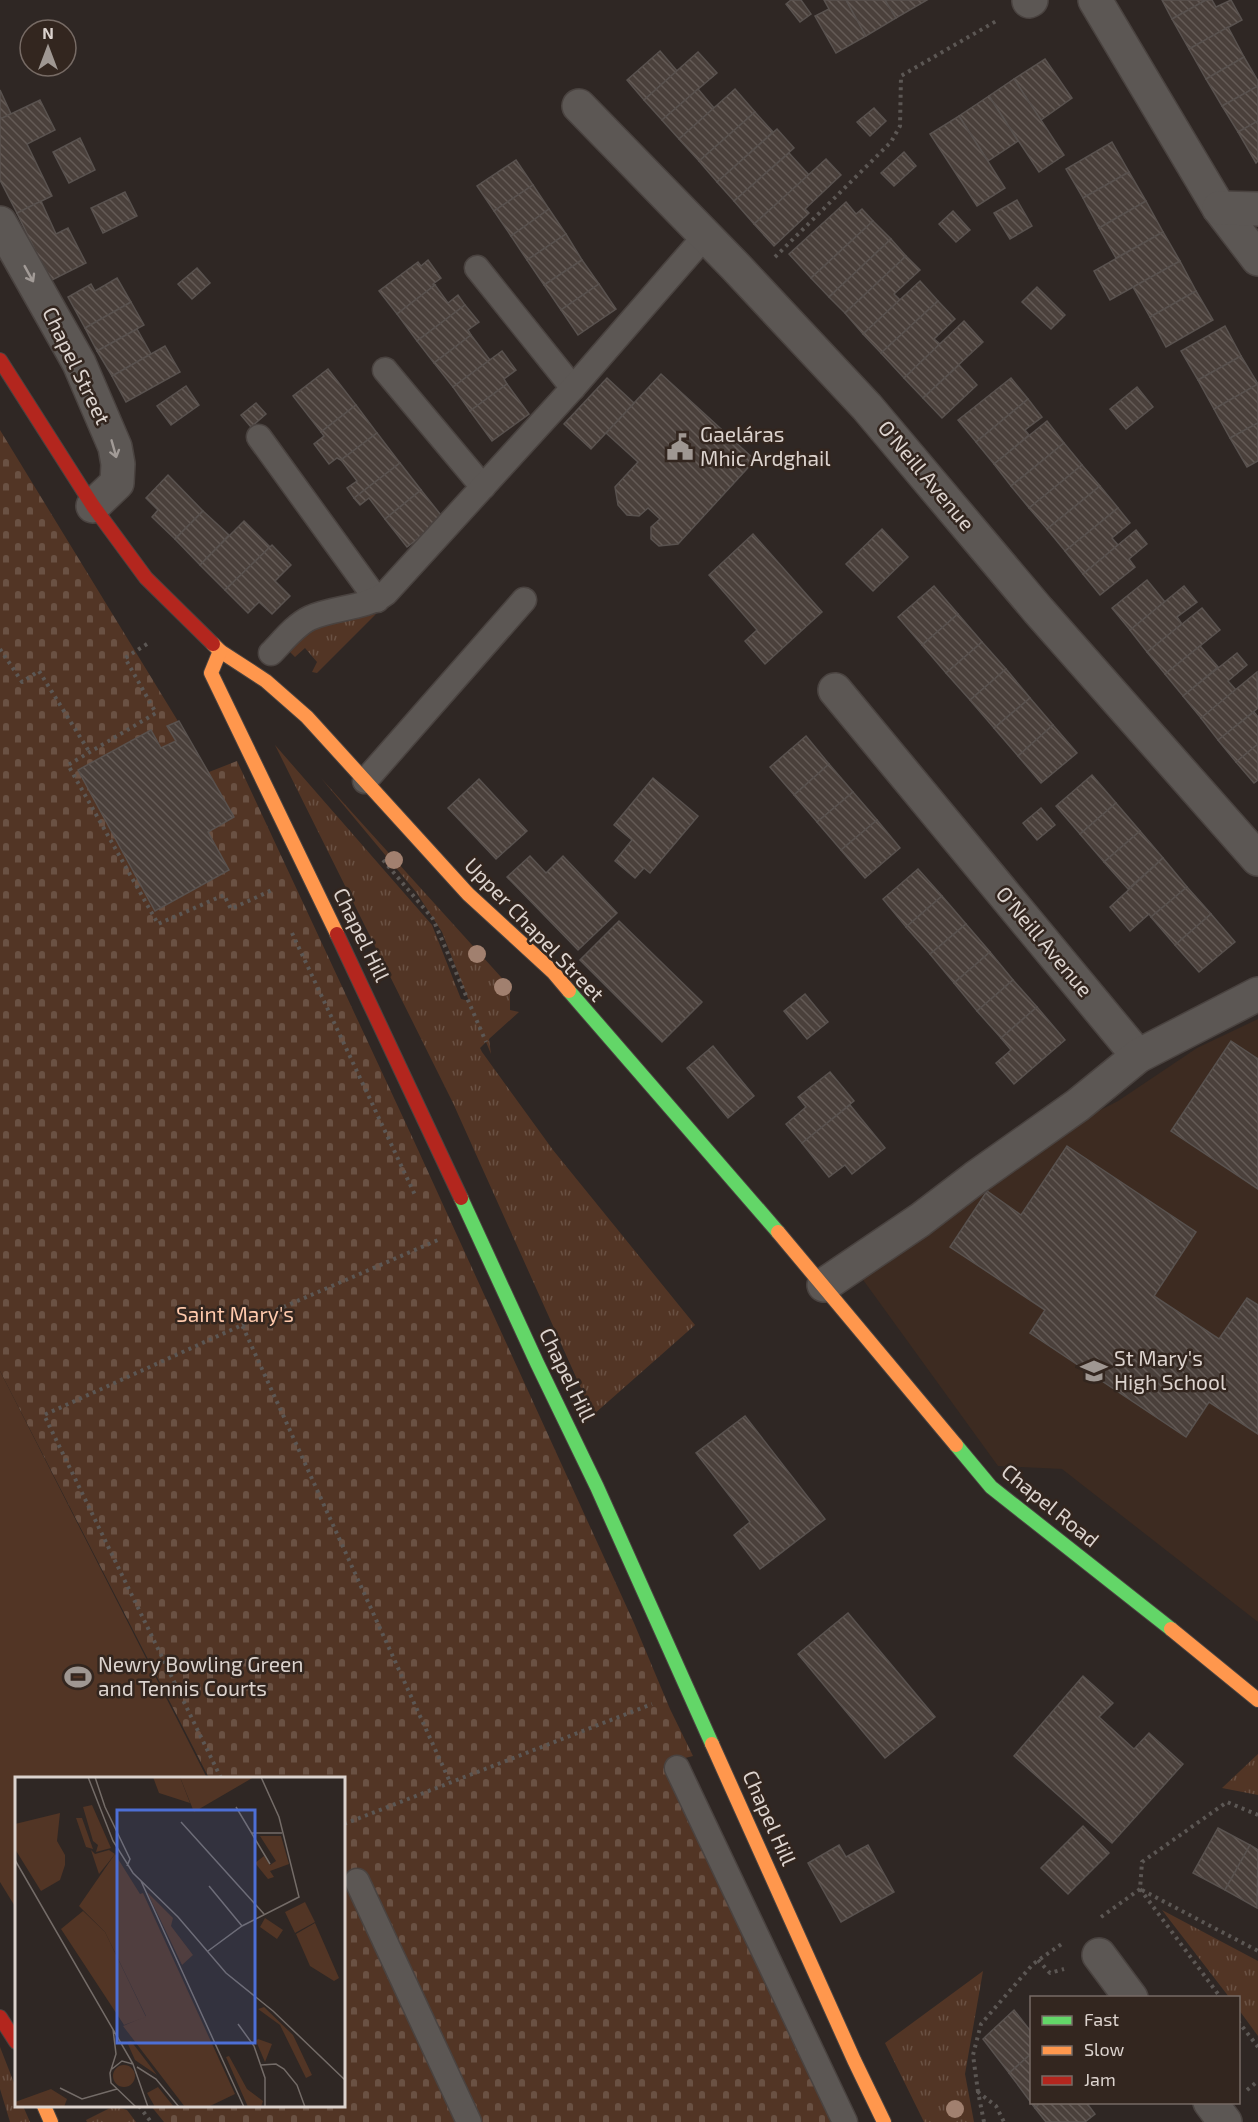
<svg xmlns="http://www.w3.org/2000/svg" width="1258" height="2122" font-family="'Exo 2',sans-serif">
	<defs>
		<pattern id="grass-tufts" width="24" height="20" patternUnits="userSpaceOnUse" patternTransform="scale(1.5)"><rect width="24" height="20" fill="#523525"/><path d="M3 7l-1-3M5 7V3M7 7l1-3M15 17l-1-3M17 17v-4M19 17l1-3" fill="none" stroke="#6a5143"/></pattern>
		<pattern id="cemetery-stones" width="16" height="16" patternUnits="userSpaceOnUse" patternTransform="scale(1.5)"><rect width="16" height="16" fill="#523525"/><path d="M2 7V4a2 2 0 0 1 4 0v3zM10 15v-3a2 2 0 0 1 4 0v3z" fill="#6a5143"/></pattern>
		<pattern id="building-back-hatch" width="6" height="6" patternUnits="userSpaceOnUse" patternTransform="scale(1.5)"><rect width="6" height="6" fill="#4a403b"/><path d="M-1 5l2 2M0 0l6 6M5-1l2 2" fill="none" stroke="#645b56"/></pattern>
	</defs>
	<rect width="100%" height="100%" fill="#2f2724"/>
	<polygon fill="#3d2b21" points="1258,1019 1258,1622 1062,1469 998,1466 861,1277 1040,1141 1118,1101 1197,1048"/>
	<g fill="url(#grass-tufts)">
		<polygon points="376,614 317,673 312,672 317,662 305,648 295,657 289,651 313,625"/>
		<polygon points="275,745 432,925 461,999 469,1001 442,932 416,892 321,778 510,987 510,1010 519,1012 489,1039 491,1054 486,1042 480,1048 482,1052 553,1150 695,1325 593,1415 453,1103"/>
		<polygon points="1258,1754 1258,1795 1222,1788"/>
		<polygon points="1162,1910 1258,1961 1258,2036 1239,2010 1238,1998 1229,1997"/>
		<polygon points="983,1971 965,2074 974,2122 924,2122 885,2043"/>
		<polygon points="0,2047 16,2088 16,2106 23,2106 30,2122 10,2122 0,2089"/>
		<polygon points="114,2106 127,2110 136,2122 87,2122 86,2120"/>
	</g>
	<polygon fill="url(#cemetery-stones)" points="0,430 209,772 237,761 414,1141 634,1623 670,1709 693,1756 685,1758 855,2122 164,2122 151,2106 344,2106 344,1778 209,1778 0,1371"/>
	<polygon fill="#523525" points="0,1371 207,1778 16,1778 16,1908 0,1882"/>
	<g fill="url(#building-back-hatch)" stroke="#59524f" stroke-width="1.5">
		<polygon points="791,0 801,0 811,14 800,22 786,4"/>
		<polygon points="824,0 846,0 866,36 836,53 815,16 829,9"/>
		<polygon points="846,0 885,0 896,18 866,36"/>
		<polygon points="885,0 927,0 896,18"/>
		<polygon points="1162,0 1206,0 1172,19"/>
		<polygon points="1206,0 1212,0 1216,7 1231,0 1242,20 1189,49 1172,19"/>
		<polygon points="1228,27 1244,57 1206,79 1189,49"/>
		<polygon points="660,51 677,71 644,100 627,80"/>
		<polygon points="698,52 717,73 662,120 644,100"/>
		<polygon points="1244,57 1258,81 1258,86 1222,106 1206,79"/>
		<polygon points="1045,59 1072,98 1041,120 1014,79"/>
		<polygon points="1014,79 1064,155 1039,172 989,96"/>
		<polygon points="1258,86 1258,121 1238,132 1222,106"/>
		<polygon points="698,89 714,108 679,139 662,120"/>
		<polygon points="735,89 755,112 699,161 679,139"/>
		<polygon points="0,90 11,114 0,119"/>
		<polygon points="989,96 1018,141 988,161 959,116"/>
		<polygon points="40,100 55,130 27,144 52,196 17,213 0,180 0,119"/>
		<polygon points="874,108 886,121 870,136 857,122"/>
		<polygon points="755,112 773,132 717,182 699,161"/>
		<polygon points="959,116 1005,188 977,206 930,134"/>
		<polygon points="1258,121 1258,161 1256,163 1238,132"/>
		<polygon points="777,129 794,148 734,201 717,182"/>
		<polygon points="80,138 95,170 69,183 53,152"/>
		<polygon points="1112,142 1129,172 1083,198 1066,169"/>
		<polygon points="904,152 916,166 894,186 881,173"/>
		<polygon points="789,153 809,175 754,224 734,201"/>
		<polygon points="826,159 841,175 805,209 809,213 774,246 754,224"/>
		<polygon points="516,160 533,185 494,211 477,186"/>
		<polygon points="1129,172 1146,201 1099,228 1083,198"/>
		<polygon points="533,185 549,209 511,236 494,211"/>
		<polygon points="125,192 137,216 103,233 91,208"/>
		<polygon points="1017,200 1032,226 1010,239 994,213"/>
		<polygon points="41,201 56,234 68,228 86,263 50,281 17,213"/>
		<polygon points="1146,201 1163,232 1116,258 1099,228"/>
		<polygon points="846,202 856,214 862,209 873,221 811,278 789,254"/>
		<polygon points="549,209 566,234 527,260 511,236"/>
		<polygon points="953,211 970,230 956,242 939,224"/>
		<polygon points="873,221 891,239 829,297 811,278"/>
		<polygon points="1163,232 1180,261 1110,300 1094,271"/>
		<polygon points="566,234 582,260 544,285 527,260"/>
		<polygon points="891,239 906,256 845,313 829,297"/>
		<polygon points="906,256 920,270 894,294 900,300 863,334 845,313"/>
		<polygon points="428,260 441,278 433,284 435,285 397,314 379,291 418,262 421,266"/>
		<polygon points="582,260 599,284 561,310 544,285"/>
		<polygon points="1180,261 1196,291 1150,317 1133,287"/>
		<polygon points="197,268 210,283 192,299 178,284"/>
		<polygon points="117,278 131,302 85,328 68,297 91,284 95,291"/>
		<polygon points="920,281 938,301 881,353 863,334"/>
		<polygon points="599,284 616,309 578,335 561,310"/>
		<polygon points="435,285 448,303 458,295 465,305 417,341 397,314"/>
		<polygon points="1037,287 1065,315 1051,329 1022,302"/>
		<polygon points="1196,291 1213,320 1166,347 1150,317"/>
		<polygon points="938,301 955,319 934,339 940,344 904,378 881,353"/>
		<polygon points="131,302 144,325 97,351 85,328"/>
		<polygon points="465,305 479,322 468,330 471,335 434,363 417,341"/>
		<polygon points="964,321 983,342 923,398 904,378"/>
		<polygon points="1225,326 1241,356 1198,380 1181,351"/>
		<polygon points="137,329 151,354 112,376 97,351"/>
		<polygon points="471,335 490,360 453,387 434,363"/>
		<polygon points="165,346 180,372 126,402 112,376"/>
		<polygon points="502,351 516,370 504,379 507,384 470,411 453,387"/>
		<polygon points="1241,356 1258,384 1214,409 1198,380"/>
		<polygon points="959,365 977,385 942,418 923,398"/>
		<polygon points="328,369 356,405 321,432 293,396"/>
		<polygon points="661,374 755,460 678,544 659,546 651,539 651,527 660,519 648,508 639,516 627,515 618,505 615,487 638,462 606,433"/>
		<polygon points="607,378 634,403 591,449 564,424"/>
		<polygon points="1011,378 1028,399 976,442 958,420"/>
		<polygon points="507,384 529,414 492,441 470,411"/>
		<polygon points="1258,384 1258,423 1230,438 1214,409"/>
		<polygon points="186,386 199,405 171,425 157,406"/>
		<polygon points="1137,387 1153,407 1126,429 1110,409"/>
		<polygon points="1028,399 1042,417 1025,430 1029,435 994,464 976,442"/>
		<polygon points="256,403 266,414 251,427 241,415"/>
		<polygon points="356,405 377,433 341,460 337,458 329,464 314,444 324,436 321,432"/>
		<polygon points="1047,421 1064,443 1011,486 994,464"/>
		<polygon points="1258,423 1258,461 1247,467 1230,438"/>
		<polygon points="377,433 400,463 354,498 347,488 357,481 341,460"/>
		<polygon points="1064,443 1082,465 1029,508 1011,486"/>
		<polygon points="400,463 421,490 385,519 369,498 360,505 354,498"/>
		<polygon points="1082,465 1100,486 1047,529 1029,508"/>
		<polygon points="168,475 203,511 175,539 152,517 158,510 146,498"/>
		<polygon points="1100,486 1118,508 1065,551 1047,529"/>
		<polygon points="421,490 444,519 407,547 385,519"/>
		<polygon points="1118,508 1130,523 1112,538 1118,545 1083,574 1065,551"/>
		<polygon points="203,511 229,535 200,565 175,539"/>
		<polygon points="244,521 270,547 225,590 200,565"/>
		<polygon points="882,529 908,557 873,591 846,564"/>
		<polygon points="1136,530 1147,544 1129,559 1135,567 1100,595 1083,574"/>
		<polygon points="753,534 822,612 765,664 745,641 757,630 709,575"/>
		<polygon points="272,545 291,565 275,581 290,596 272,614 259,602 248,613 225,590"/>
		<polygon points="1147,580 1165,602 1130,630 1112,608"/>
		<polygon points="934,586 958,614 922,645 898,617"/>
		<polygon points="1184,586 1197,602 1177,617 1182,624 1147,652 1130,630"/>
		<polygon points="1202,608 1220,630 1165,674 1147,652"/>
		<polygon points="958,614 982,642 946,673 922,645"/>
		<polygon points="982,642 1006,669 970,700 946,673"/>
		<polygon points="1200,646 1218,667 1183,696 1165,674"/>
		<polygon points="1237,653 1247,665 1228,681 1236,690 1201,718 1183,696"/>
		<polygon points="1006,669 1030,698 994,728 970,700"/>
		<polygon points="1257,672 1258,708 1218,740 1201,718"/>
		<polygon points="1030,698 1053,725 1018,756 994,728"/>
		<polygon points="1254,712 1258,717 1258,744 1236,762 1218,740"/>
		<polygon points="179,721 234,817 208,832 229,870 155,911 78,770 151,730 161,748 176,741 167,726"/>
		<polygon points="1053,725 1077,753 1041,783 1018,756"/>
		<polygon points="806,736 829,764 794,795 770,767"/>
		<polygon points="1258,744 1258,780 1254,783 1236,762"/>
		<polygon points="829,764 853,792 817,822 794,795"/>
		<polygon points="1092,775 1116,803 1080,834 1056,806"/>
		<polygon points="653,778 698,816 650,873 644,868 635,878 615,861 632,840 614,825"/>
		<polygon points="479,779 527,831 496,859 448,808"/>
		<polygon points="853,792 877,820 841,850 817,822"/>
		<polygon points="1116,803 1140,831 1104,862 1080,834"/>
		<polygon points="1041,808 1055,825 1037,840 1023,823"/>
		<polygon points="877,820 900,848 865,878 841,850"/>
		<polygon points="1140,831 1163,858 1128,889 1104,862"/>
		<polygon points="530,856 546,873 563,856 617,913 578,950 507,877"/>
		<polygon points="1163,858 1187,887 1151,917 1149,914 1130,931 1110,907"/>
		<polygon points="918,869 942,896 906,927 883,899"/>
		<polygon points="1187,887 1211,914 1175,945 1151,917"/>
		<polygon points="942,896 966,924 930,954 906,927"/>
		<polygon points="1211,914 1235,942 1199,972 1175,945"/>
		<polygon points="619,921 702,1002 662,1042 580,960"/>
		<polygon points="966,924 990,952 954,983 930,954"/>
		<polygon points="990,952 1013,980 977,1011 954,983"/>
		<polygon points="1013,980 1037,1007 1001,1038 977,1011"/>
		<polygon points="805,994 828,1022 807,1039 784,1011"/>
		<polygon points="1037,1007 1065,1040 1014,1084 996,1063 1011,1050 1001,1038"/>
		<polygon points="1231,1041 1258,1059 1258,1189 1171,1131"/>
		<polygon points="713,1046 754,1096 728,1118 687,1068"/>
		<polygon points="830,1072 854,1101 802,1143 786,1124 806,1107 798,1097"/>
		<polygon points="850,1105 885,1148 852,1174 845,1165 829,1177 802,1143"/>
		<polygon points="1067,1146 1196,1232 1154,1296 1219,1339 1247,1298 1258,1305 1258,1434 1209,1402 1186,1437 1030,1333 1045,1310 950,1247 987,1191 1021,1215"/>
		<polygon points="745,1416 825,1519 760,1569 734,1535 750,1522 696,1453"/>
		<polygon points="848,1613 935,1717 885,1758 798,1654"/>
		<polygon points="1083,1676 1113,1703 1099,1717 1134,1749 1149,1733 1183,1764 1112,1843 1014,1756"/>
		<polygon points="1083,1826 1109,1853 1068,1894 1041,1868"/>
		<polygon points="1218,1828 1250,1845 1225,1890 1193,1873"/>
		<polygon points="839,1845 846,1857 868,1845 894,1892 841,1922 808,1863"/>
		<polygon points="1250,1845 1258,1850 1257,1908 1225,1890"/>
		<polygon points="1014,2010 1032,2033 1032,2053 1009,2073 983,2039"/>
		<polygon points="1032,2053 1032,2102 1041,2102 1035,2108 1009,2073"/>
		<polygon points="1041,2102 1086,2102 1095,2114 1085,2122 1046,2122 1035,2108"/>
	</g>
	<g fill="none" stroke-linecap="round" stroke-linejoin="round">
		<defs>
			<g id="lane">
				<polyline points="477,268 573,388"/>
				<polyline points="385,370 483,487"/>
				<polyline points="259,437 377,600"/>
				<path d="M271 653C282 642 295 625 310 618 334 607 365 609 386 593L573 388 705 236"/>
				<polyline points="365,781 524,600"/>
				<polyline points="677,1768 845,2122"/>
				<polyline points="357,1881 469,2122"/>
			</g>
			<g id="street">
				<polyline points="1095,0 1219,208 1258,259"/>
				<polyline points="1029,1 1031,0"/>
				<polyline points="579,106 735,266 867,407 1038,610 1258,859"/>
				<polyline points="1219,208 1258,209"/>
				<polyline points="0,223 79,363 115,447 118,464 117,483 93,506"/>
				<polyline points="835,690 1138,1056"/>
				<polyline points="824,1285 920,1220 975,1178 1078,1105 1138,1056 1258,994"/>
				<polyline points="1099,1955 1131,1998"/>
				<polyline points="1210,2102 1225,2122"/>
			</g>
			<g id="fast">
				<polyline points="569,991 778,1232"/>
				<polyline points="461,1198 537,1363 597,1487 712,1744"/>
				<polyline points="956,1445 991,1487 1171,1629"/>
			</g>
			<g id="slow">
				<polyline points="213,644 220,651 266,681 307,717 468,894 553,972 569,991"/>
				<polyline points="220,651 211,673 337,934"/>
				<polyline points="778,1232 956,1445"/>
				<polyline points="1171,1629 1258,1700"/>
				<polyline points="712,1744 854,2060 884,2122"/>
				<polyline points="44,2106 51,2122"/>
			</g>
			<g id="jam">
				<polyline points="0,360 93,506 146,578 213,644"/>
				<polyline points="337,934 461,1198"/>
				<polyline points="0,2017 16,2042"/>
			</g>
		</defs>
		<use href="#lane" stroke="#4a4340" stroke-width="27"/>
		<use href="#street" stroke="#4a4340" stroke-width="36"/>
		<use href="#fast" stroke="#4a4340" stroke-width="16"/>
		<use href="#slow" stroke="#4a4340" stroke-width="16"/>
		<use href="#jam" stroke="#4a4340" stroke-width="16"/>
		<g stroke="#5c5754" stroke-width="4" stroke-dasharray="3 4.5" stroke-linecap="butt">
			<polyline points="775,257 891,142 900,126 901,76 998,20"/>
			<polyline points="147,644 125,658 156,713 68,765 158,924 224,895 231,909 272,890"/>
			<polyline points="0,649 22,682 39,671 90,753"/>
			<polyline points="383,860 433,919 486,1042"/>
			<polyline points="292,933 415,1195"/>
			<polyline points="242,1325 438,1240"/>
			<polyline points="221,1778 44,1415 242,1325 450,1782"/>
			<polyline points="344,1824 652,1704"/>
			<polyline points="1140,1889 1221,1998"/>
			<polyline points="1142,1890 1258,1951"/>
			<polyline points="1101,1917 1140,1889 1142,1862 1227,1802 1258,1815"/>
			<polyline points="1038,1960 1050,1973 1064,1969"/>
			<polyline points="1238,2021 1258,2047"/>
			<polyline points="1247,2090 1258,2081"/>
			<polyline points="978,2092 973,2055 981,2024 1033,1964 1063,1943"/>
			<polyline points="139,2106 151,2122"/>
			<polyline points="984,2122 978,2092 996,2106 1004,2122"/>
		</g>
		<use href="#lane" stroke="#5c5754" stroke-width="24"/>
		<use href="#street" stroke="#5c5754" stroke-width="33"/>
		<use href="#fast" stroke="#63d668" stroke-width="14"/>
		<use href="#slow" stroke="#ff974d" stroke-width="14"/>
		<use href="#jam" stroke="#b3261e" stroke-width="14"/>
	</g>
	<g fill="#a1806f">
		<circle cx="394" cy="860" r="9"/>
		<circle cx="477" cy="954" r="9"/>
		<circle cx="503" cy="987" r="9"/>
		<circle cx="955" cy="2109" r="9"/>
	</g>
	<defs><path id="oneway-shaft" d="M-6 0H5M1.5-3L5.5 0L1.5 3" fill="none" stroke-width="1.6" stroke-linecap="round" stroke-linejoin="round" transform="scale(1.5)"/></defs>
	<g stroke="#a29b97">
		<use href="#oneway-shaft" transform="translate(29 274) rotate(61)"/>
		<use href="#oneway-shaft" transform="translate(114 449) rotate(74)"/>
	</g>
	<defs>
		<symbol id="civic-bare" viewBox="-9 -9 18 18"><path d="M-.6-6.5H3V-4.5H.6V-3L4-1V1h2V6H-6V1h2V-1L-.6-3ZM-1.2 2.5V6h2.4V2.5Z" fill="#9f9792" stroke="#33261f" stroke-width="2.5" paint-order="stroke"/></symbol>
		<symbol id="school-bare" viewBox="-9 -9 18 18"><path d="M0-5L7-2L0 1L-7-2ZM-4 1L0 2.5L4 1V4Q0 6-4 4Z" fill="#9f9792" stroke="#33261f" stroke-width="2.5" paint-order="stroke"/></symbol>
		<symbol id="stadium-bare" viewBox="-9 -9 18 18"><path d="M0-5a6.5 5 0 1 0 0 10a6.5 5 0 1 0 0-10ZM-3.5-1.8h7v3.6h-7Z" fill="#9f9792" stroke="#33261f" stroke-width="2.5" paint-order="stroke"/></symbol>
	</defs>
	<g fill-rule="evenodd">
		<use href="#civic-bare" x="661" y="428" width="38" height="38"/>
		<use href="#school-bare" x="1075" y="1352" width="38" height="38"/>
		<use href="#stadium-bare" x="59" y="1658" width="38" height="38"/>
	</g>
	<g text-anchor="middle" stroke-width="5" stroke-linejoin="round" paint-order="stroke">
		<g font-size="21" fill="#dcd3ce" stroke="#33261f">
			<text transform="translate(76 366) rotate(64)" y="7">Chapel Street</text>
			<text transform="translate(926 476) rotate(50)" y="7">O'Neill Avenue</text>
			<text transform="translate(534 930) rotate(46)" y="7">Upper Chapel Street</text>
			<text transform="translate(361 935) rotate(64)" y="7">Chapel Hill</text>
			<text transform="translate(1044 942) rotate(50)" y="7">O'Neill Avenue</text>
			<text transform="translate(567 1375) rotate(64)" y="7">Chapel Hill</text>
			<text transform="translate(1050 1506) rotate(39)" y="7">Chapel Road</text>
			<text transform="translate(769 1818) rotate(66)" y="7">Chapel Hill</text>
		</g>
		<g font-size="21" fill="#dcd3ce" stroke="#33261f" text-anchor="start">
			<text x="700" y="442">Gaeláras<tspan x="700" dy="24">Mhic Ardghail</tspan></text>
			<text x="1114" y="1366">St Mary's<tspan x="1114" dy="24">High School</tspan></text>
			<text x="98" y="1672">Newry Bowling Green<tspan x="98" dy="24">and Tennis Courts</tspan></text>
		</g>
		<g font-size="21" fill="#fec9ac" stroke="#33261f">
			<text x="235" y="1322">Saint Mary's</text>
		</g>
	</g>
	<g transform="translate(15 1777)">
		<rect width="330" height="330" fill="#2f2724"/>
		<path d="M138 0H165L175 26 144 16ZM77 28 96 71 81 75 83 68 78 64 68 30ZM61 41H67L78 72 71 70ZM245 59H266L274 87 255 94 259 100 253 102 240 86 249 79 255 88 261 84ZM76 73 80 77 94 73 100 77 84 97ZM132 115 158 141 156 149 178 178 167 188ZM249 230 278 258 297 298 291 301 265 248 243 232ZM243 262 257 267 250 285 241 264ZM116 264 142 298 120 283 112 265ZM214 279 232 312 248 324 246 330H233L211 280ZM98 299a11 11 0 1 1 22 0a11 11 0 1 1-22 0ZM143 310 159 330H140L132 316Z" fill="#523525"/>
		<path d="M100 77 125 117 128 116 220 317 193 330H170L108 249 131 239 90 155 64 129Z" fill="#523525"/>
		<path d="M165 0H239L179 35ZM45 36 42 64 50 78V88L45 103 26 114 0 72V47Z" fill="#523525"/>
		<path d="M290 125 300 145 280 156 270 135ZM68 134 90 155 131 240 109 248 48 155 46 152ZM250 141 268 153 262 162 245 150ZM300 146 324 201 319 204 295 189 281 157ZM36 312 52 322 49 330H0V325Z" fill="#523525"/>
		<path fill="none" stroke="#746c68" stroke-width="1.5" d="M15 0H38M73 0 98 64 118 96 163 140 211 196 258 234 330 303M80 0 90 30 115 82 112 89M221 30 255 87M166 45 249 137M236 56H267M0 83 118 287M126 104 229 330M194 109 227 149M193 174 227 149 284 120 264 40 246 0M223 247 239 269 250 301V330M98 252 101 277 95 296 96 306 121 330M246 288 261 287 269 292 282 308 290 330M122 290 141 302 164 330M97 292 107 284 118 287 133 330M45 311 67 322 102 312"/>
		<path fill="#4d6fd6" fill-opacity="0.15" stroke="#4d6fd6" stroke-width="3" d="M102 33H240V266H102Z"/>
		<rect width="330" height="330" fill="none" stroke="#dcd3ce" stroke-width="3"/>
	</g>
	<rect x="1030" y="1996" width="210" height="108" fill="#33261f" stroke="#776b65" stroke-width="1.5"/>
	<rect x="1042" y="2016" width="30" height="9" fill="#63d668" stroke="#776b65" stroke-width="1.5"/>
	<text x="1084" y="2026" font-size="18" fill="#dcd3ce">Fast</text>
	<rect x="1042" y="2046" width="30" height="9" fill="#ff974d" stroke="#776b65" stroke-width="1.5"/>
	<text x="1084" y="2056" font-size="18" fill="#dcd3ce">Slow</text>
	<rect x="1042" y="2076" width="30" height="9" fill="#b3261e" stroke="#776b65" stroke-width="1.5"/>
	<text x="1084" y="2086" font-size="18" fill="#dcd3ce">Jam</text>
	<g transform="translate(48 48)"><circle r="28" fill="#33261f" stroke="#776b65" stroke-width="1.5"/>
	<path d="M0-4.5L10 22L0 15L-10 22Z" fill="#9f9792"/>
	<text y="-9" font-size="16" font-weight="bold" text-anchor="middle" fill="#dcd3ce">N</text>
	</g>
</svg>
